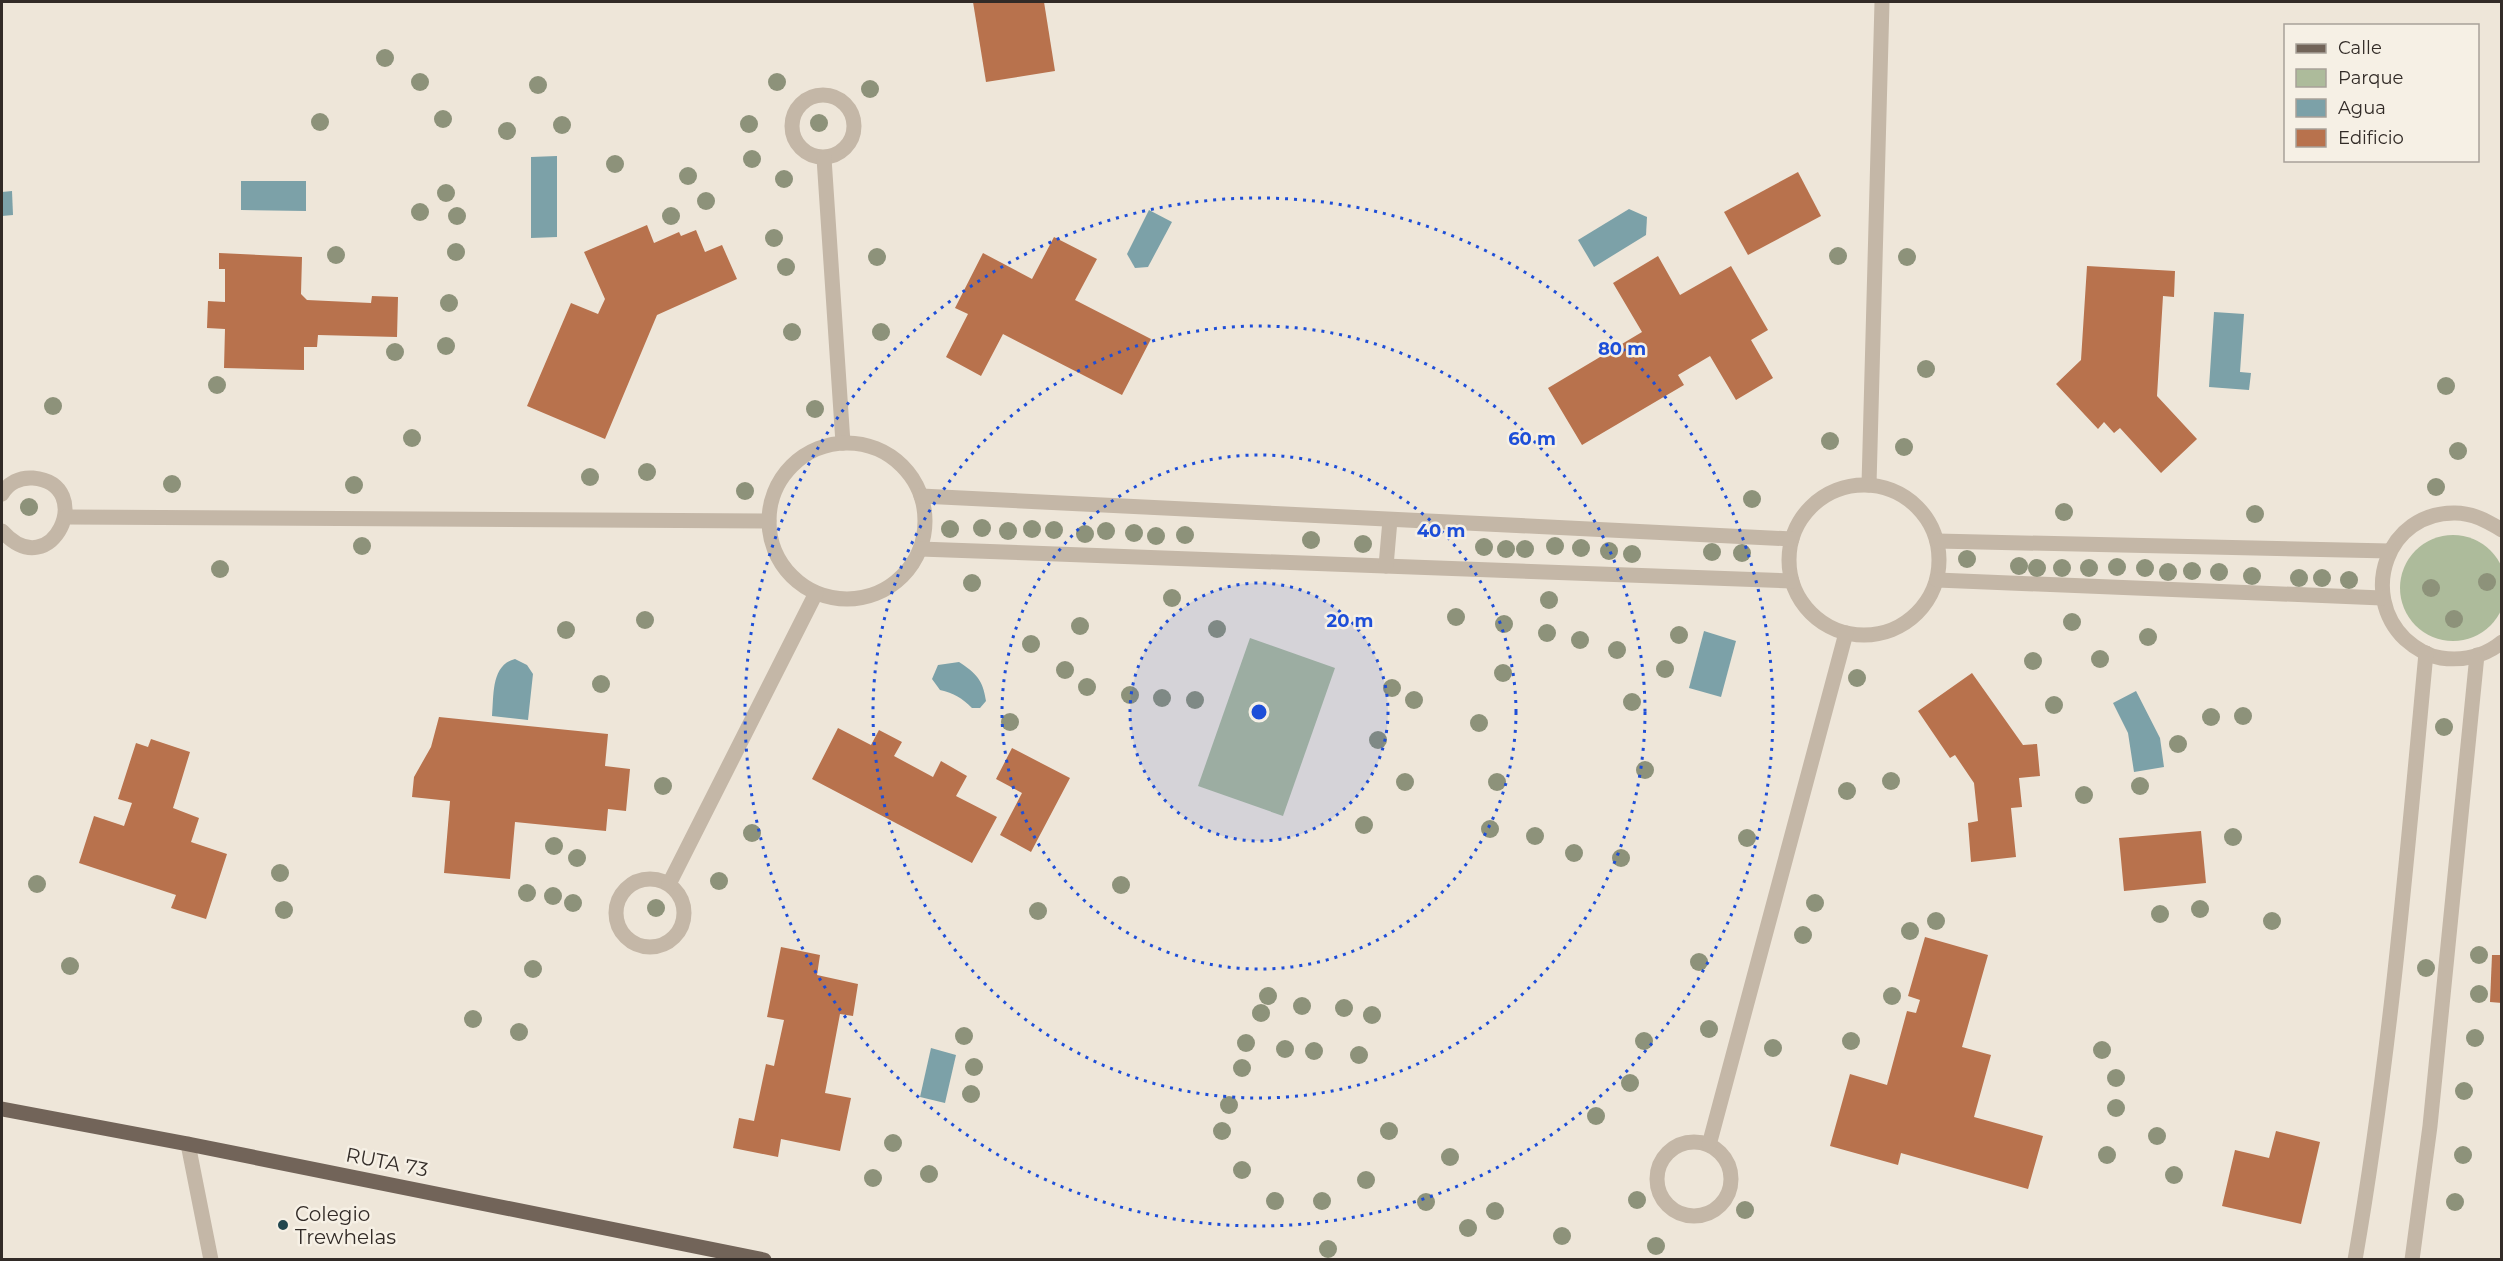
<svg xmlns="http://www.w3.org/2000/svg" width="2503" height="1261" font-family="Montserrat,sans-serif">
	<rect width="100%" height="100%" fill="#eee6d9"/>
	<g fill="#adbb9b">
		<circle cx="2453" cy="588" r="53"/>
		<polygon points="1250,638 1335,668 1283,816 1198,786"/>
	</g>
	<g fill="#7ca1a8">
		<polygon points="557,156 557,237 531,238 531,157"/>
		<polygon points="241,181 306,181 306,211 241,210"/>
		<polygon points="12,191 13,215 2,216 2,192"/>
		<polygon points="1629,209 1647,217 1646,235 1594,267 1578,240"/>
		<polygon points="1149,210 1172,222 1148,267 1135,268 1127,254"/>
		<polygon points="2214,312 2244,314 2240,372 2251,373 2249,390 2209,387"/>
		<polygon points="1704,631 1736,641 1721,697 1689,688"/>
		<path d="M515 659 527 665 533 674 528 720 492 716C494 695 491 665 515 659Z"/>
		<path d="M959 662C976 673 983 680 986 701L980 708H972C962 698 954 693 940 690L932 679 938 665Z"/>
		<polygon points="2136,691 2160,738 2164,767 2134,772 2128,733 2113,703"/>
		<polygon points="931,1048 956,1055 945,1103 920,1097"/>
	</g>
	<g fill="#b8724d">
		<polygon points="973,2 1044,2 1055,71 986,82"/>
		<polygon points="1798,172 1821,216 1748,255 1724,212"/>
		<polygon points="647,225 654,243 679,232 681,236 696,230 705,252 722,245 737,279 657,315 605,439 527,406 571,303 598,314 605,299 584,252"/>
		<polygon points="1054,237 1097,259 1075,300 1151,339 1122,395 1003,334 981,376 946,357 968,314 955,308 983,253 1032,279"/>
		<polygon points="219,253 302,257 301,294 307,300 371,303 372,296 398,297 397,337 318,335 317,347 304,347 304,370 224,368 225,329 207,328 208,301 225,302 225,269 219,269"/>
		<polygon points="1658,256 1680,295 1731,266 1768,330 1751,340 1773,378 1736,400 1710,356 1678,375 1684,385 1582,445 1548,388 1642,332 1613,283"/>
		<polygon points="2087,266 2175,271 2174,297 2163,296 2157,396 2197,439 2161,473 2120,428 2114,433 2104,422 2098,429 2056,384 2081,360"/>
		<polygon points="1972,673 2023,745 2037,744 2040,776 2019,778 2022,807 2011,808 2016,857 1971,862 1968,823 1978,821 1974,783 1955,755 1950,758 1918,711"/>
		<polygon points="439,717 608,734 605,766 630,769 626,811 608,809 606,831 515,822 510,879 444,873 450,801 412,797 414,777 431,747"/>
		<polygon points="838,728 871,745 879,730 902,742 894,756 933,777 941,761 967,776 956,796 997,817 972,863 812,779"/>
		<polygon points="151,739 190,752 173,808 199,818 191,842 227,854 206,919 171,908 176,895 79,863 94,816 124,826 132,803 118,799 136,743 148,747"/>
		<polygon points="1012,748 1070,778 1031,852 1000,835 1022,793 996,779"/>
		<polygon points="2201,831 2206,883 2124,891 2119,838"/>
		<polygon points="1925,937 1988,955 1962,1047 1991,1055 1974,1117 2043,1136 2028,1189 1901,1153 1898,1165 1830,1146 1850,1074 1887,1085 1907,1011 1916,1013 1920,1000 1908,996"/>
		<polygon points="781,947 820,955 817,975 858,984 853,1016 840,1014 825,1093 851,1098 840,1151 781,1139 778,1157 733,1148 739,1118 754,1121 766,1064 774,1066 784,1020 767,1017"/>
		<polygon points="2492,955 2502,955 2502,1003 2490,1002"/>
		<polygon points="2276,1131 2320,1142 2301,1224 2222,1206 2235,1150 2269,1158"/>
	</g>
	<g fill="none" stroke-linecap="round" stroke-linejoin="round">
		<polyline stroke="#c4b7a7" stroke-width="15" points="188,1144 211,1260"/>
		<g stroke="#c4b7a7" stroke-width="15">
			<circle cx="823" cy="126" r="31"/>
			<polyline points="824,158 843,443"/>
			<circle cx="847" cy="521" r="78"/>
			<polyline points="1869,485 1882,2"/>
			<circle cx="1864" cy="560" r="75"/>
			<path d="M2 494C8 483 20 477 33 478 98 484 52 587 2 531"/>
			<polyline points="921,496 1792,539"/>
			<polyline points="66,517 769,521"/>
			<path d="M2502 530C2487 521 2473 513 2455 513 2387 512 2359 594 2405 639 2415 648 2428 656 2441 658 2463 661 2485 656 2502 642"/>
			<polyline points="1937,541 2390,551"/>
			<polyline points="920,549 1792,581"/>
			<polyline points="1386,566 1390,520"/>
			<polyline points="1937,580 2382,598"/>
			<circle cx="650" cy="913" r="34"/>
			<polyline points="669,884 816,593"/>
			<circle cx="1694" cy="1179" r="37"/>
			<polyline points="1709,1145 1846,633"/>
			<path d="M2355 1260C2390 1059 2407 856 2426 653"/>
			<polyline points="2412,1260 2430,1126 2477,655"/>
		</g>
		<polyline stroke="#726459" stroke-width="15" points="2,1109 188,1144 764,1260"/>
	</g>
	<g fill="#8d927a">
		<circle cx="385" cy="58" r="9"/>
		<circle cx="420" cy="82" r="9"/>
		<circle cx="777" cy="82" r="9"/>
		<circle cx="538" cy="85" r="9"/>
		<circle cx="870" cy="89" r="9"/>
		<circle cx="443" cy="119" r="9"/>
		<circle cx="320" cy="122" r="9"/>
		<circle cx="819" cy="123" r="9"/>
		<circle cx="749" cy="124" r="9"/>
		<circle cx="562" cy="125" r="9"/>
		<circle cx="507" cy="131" r="9"/>
		<circle cx="752" cy="159" r="9"/>
		<circle cx="615" cy="164" r="9"/>
		<circle cx="688" cy="176" r="9"/>
		<circle cx="784" cy="179" r="9"/>
		<circle cx="446" cy="193" r="9"/>
		<circle cx="706" cy="201" r="9"/>
		<circle cx="420" cy="212" r="9"/>
		<circle cx="457" cy="216" r="9"/>
		<circle cx="671" cy="216" r="9"/>
		<circle cx="774" cy="238" r="9"/>
		<circle cx="456" cy="252" r="9"/>
		<circle cx="336" cy="255" r="9"/>
		<circle cx="1838" cy="256" r="9"/>
		<circle cx="877" cy="257" r="9"/>
		<circle cx="1907" cy="257" r="9"/>
		<circle cx="786" cy="267" r="9"/>
		<circle cx="449" cy="303" r="9"/>
		<circle cx="792" cy="332" r="9"/>
		<circle cx="881" cy="332" r="9"/>
		<circle cx="446" cy="346" r="9"/>
		<circle cx="395" cy="352" r="9"/>
		<circle cx="1926" cy="369" r="9"/>
		<circle cx="217" cy="385" r="9"/>
		<circle cx="2446" cy="386" r="9"/>
		<circle cx="53" cy="406" r="9"/>
		<circle cx="815" cy="409" r="9"/>
		<circle cx="412" cy="438" r="9"/>
		<circle cx="1830" cy="441" r="9"/>
		<circle cx="1904" cy="447" r="9"/>
		<circle cx="2458" cy="451" r="9"/>
		<circle cx="647" cy="472" r="9"/>
		<circle cx="590" cy="477" r="9"/>
		<circle cx="172" cy="484" r="9"/>
		<circle cx="354" cy="485" r="9"/>
		<circle cx="2436" cy="487" r="9"/>
		<circle cx="745" cy="491" r="9"/>
		<circle cx="1752" cy="499" r="9"/>
		<circle cx="29" cy="507" r="9"/>
		<circle cx="2064" cy="512" r="9"/>
		<circle cx="2255" cy="514" r="9"/>
		<circle cx="982" cy="528" r="9"/>
		<circle cx="950" cy="529" r="9"/>
		<circle cx="1032" cy="529" r="9"/>
		<circle cx="1054" cy="530" r="9"/>
		<circle cx="1008" cy="531" r="9"/>
		<circle cx="1106" cy="531" r="9"/>
		<circle cx="1134" cy="533" r="9"/>
		<circle cx="1085" cy="534" r="9"/>
		<circle cx="1185" cy="535" r="9"/>
		<circle cx="1156" cy="536" r="9"/>
		<circle cx="1311" cy="540" r="9"/>
		<circle cx="1363" cy="544" r="9"/>
		<circle cx="362" cy="546" r="9"/>
		<circle cx="1555" cy="546" r="9"/>
		<circle cx="1484" cy="547" r="9"/>
		<circle cx="1581" cy="548" r="9"/>
		<circle cx="1506" cy="549" r="9"/>
		<circle cx="1525" cy="549" r="9"/>
		<circle cx="1609" cy="551" r="9"/>
		<circle cx="1712" cy="552" r="9"/>
		<circle cx="1742" cy="553" r="9"/>
		<circle cx="1632" cy="554" r="9"/>
		<circle cx="1967" cy="559" r="9"/>
		<circle cx="2019" cy="566" r="9"/>
		<circle cx="2117" cy="567" r="9"/>
		<circle cx="2037" cy="568" r="9"/>
		<circle cx="2062" cy="568" r="9"/>
		<circle cx="2089" cy="568" r="9"/>
		<circle cx="2145" cy="568" r="9"/>
		<circle cx="220" cy="569" r="9"/>
		<circle cx="2192" cy="571" r="9"/>
		<circle cx="2168" cy="572" r="9"/>
		<circle cx="2219" cy="572" r="9"/>
		<circle cx="2252" cy="576" r="9"/>
		<circle cx="2299" cy="578" r="9"/>
		<circle cx="2322" cy="578" r="9"/>
		<circle cx="2349" cy="580" r="9"/>
		<circle cx="2487" cy="582" r="9"/>
		<circle cx="972" cy="583" r="9"/>
		<circle cx="2431" cy="588" r="9"/>
		<circle cx="1172" cy="598" r="9"/>
		<circle cx="1549" cy="600" r="9"/>
		<circle cx="1456" cy="617" r="9"/>
		<circle cx="2454" cy="619" r="9"/>
		<circle cx="645" cy="620" r="9"/>
		<circle cx="2072" cy="622" r="9"/>
		<circle cx="1504" cy="624" r="9"/>
		<circle cx="1080" cy="626" r="9"/>
		<circle cx="1217" cy="629" r="9"/>
		<circle cx="566" cy="630" r="9"/>
		<circle cx="1547" cy="633" r="9"/>
		<circle cx="1679" cy="635" r="9"/>
		<circle cx="2148" cy="637" r="9"/>
		<circle cx="1580" cy="640" r="9"/>
		<circle cx="1031" cy="644" r="9"/>
		<circle cx="1617" cy="650" r="9"/>
		<circle cx="2100" cy="659" r="9"/>
		<circle cx="2033" cy="661" r="9"/>
		<circle cx="1665" cy="669" r="9"/>
		<circle cx="1065" cy="670" r="9"/>
		<circle cx="1503" cy="673" r="9"/>
		<circle cx="1857" cy="678" r="9"/>
		<circle cx="601" cy="684" r="9"/>
		<circle cx="1087" cy="687" r="9"/>
		<circle cx="1392" cy="688" r="9"/>
		<circle cx="1130" cy="695" r="9"/>
		<circle cx="1162" cy="698" r="9"/>
		<circle cx="1195" cy="700" r="9"/>
		<circle cx="1414" cy="700" r="9"/>
		<circle cx="1632" cy="702" r="9"/>
		<circle cx="2054" cy="705" r="9"/>
		<circle cx="2243" cy="716" r="9"/>
		<circle cx="2211" cy="717" r="9"/>
		<circle cx="1010" cy="722" r="9"/>
		<circle cx="1479" cy="723" r="9"/>
		<circle cx="2444" cy="727" r="9"/>
		<circle cx="1378" cy="740" r="9"/>
		<circle cx="2178" cy="744" r="9"/>
		<circle cx="1645" cy="770" r="9"/>
		<circle cx="1891" cy="781" r="9"/>
		<circle cx="1405" cy="782" r="9"/>
		<circle cx="1497" cy="782" r="9"/>
		<circle cx="663" cy="786" r="9"/>
		<circle cx="2140" cy="786" r="9"/>
		<circle cx="1847" cy="791" r="9"/>
		<circle cx="2084" cy="795" r="9"/>
		<circle cx="1364" cy="825" r="9"/>
		<circle cx="1490" cy="829" r="9"/>
		<circle cx="752" cy="833" r="9"/>
		<circle cx="1535" cy="836" r="9"/>
		<circle cx="2233" cy="837" r="9"/>
		<circle cx="1747" cy="838" r="9"/>
		<circle cx="554" cy="846" r="9"/>
		<circle cx="1574" cy="853" r="9"/>
		<circle cx="577" cy="858" r="9"/>
		<circle cx="1621" cy="858" r="9"/>
		<circle cx="280" cy="873" r="9"/>
		<circle cx="719" cy="881" r="9"/>
		<circle cx="37" cy="884" r="9"/>
		<circle cx="1121" cy="885" r="9"/>
		<circle cx="527" cy="893" r="9"/>
		<circle cx="553" cy="896" r="9"/>
		<circle cx="573" cy="903" r="9"/>
		<circle cx="1815" cy="903" r="9"/>
		<circle cx="656" cy="908" r="9"/>
		<circle cx="2200" cy="909" r="9"/>
		<circle cx="284" cy="910" r="9"/>
		<circle cx="1038" cy="911" r="9"/>
		<circle cx="2160" cy="914" r="9"/>
		<circle cx="1936" cy="921" r="9"/>
		<circle cx="2272" cy="921" r="9"/>
		<circle cx="1910" cy="931" r="9"/>
		<circle cx="1803" cy="935" r="9"/>
		<circle cx="2479" cy="955" r="9"/>
		<circle cx="1699" cy="962" r="9"/>
		<circle cx="70" cy="966" r="9"/>
		<circle cx="2426" cy="968" r="9"/>
		<circle cx="533" cy="969" r="9"/>
		<circle cx="2479" cy="994" r="9"/>
		<circle cx="1268" cy="996" r="9"/>
		<circle cx="1892" cy="996" r="9"/>
		<circle cx="1302" cy="1006" r="9"/>
		<circle cx="1344" cy="1008" r="9"/>
		<circle cx="1261" cy="1013" r="9"/>
		<circle cx="1372" cy="1015" r="9"/>
		<circle cx="473" cy="1019" r="9"/>
		<circle cx="1709" cy="1029" r="9"/>
		<circle cx="519" cy="1032" r="9"/>
		<circle cx="964" cy="1036" r="9"/>
		<circle cx="2475" cy="1038" r="9"/>
		<circle cx="1644" cy="1041" r="9"/>
		<circle cx="1851" cy="1041" r="9"/>
		<circle cx="1246" cy="1043" r="9"/>
		<circle cx="1773" cy="1048" r="9"/>
		<circle cx="1285" cy="1049" r="9"/>
		<circle cx="2102" cy="1050" r="9"/>
		<circle cx="1314" cy="1051" r="9"/>
		<circle cx="1359" cy="1055" r="9"/>
		<circle cx="974" cy="1067" r="9"/>
		<circle cx="1242" cy="1068" r="9"/>
		<circle cx="2116" cy="1078" r="9"/>
		<circle cx="1630" cy="1083" r="9"/>
		<circle cx="2464" cy="1091" r="9"/>
		<circle cx="971" cy="1094" r="9"/>
		<circle cx="1229" cy="1105" r="9"/>
		<circle cx="2116" cy="1108" r="9"/>
		<circle cx="1596" cy="1116" r="9"/>
		<circle cx="1222" cy="1131" r="9"/>
		<circle cx="1389" cy="1131" r="9"/>
		<circle cx="2157" cy="1136" r="9"/>
		<circle cx="893" cy="1143" r="9"/>
		<circle cx="2107" cy="1155" r="9"/>
		<circle cx="2463" cy="1155" r="9"/>
		<circle cx="1450" cy="1157" r="9"/>
		<circle cx="1242" cy="1170" r="9"/>
		<circle cx="929" cy="1174" r="9"/>
		<circle cx="2174" cy="1175" r="9"/>
		<circle cx="873" cy="1178" r="9"/>
		<circle cx="1366" cy="1180" r="9"/>
		<circle cx="1637" cy="1200" r="9"/>
		<circle cx="1275" cy="1201" r="9"/>
		<circle cx="1322" cy="1201" r="9"/>
		<circle cx="1426" cy="1202" r="9"/>
		<circle cx="2455" cy="1202" r="9"/>
		<circle cx="1745" cy="1210" r="9"/>
		<circle cx="1495" cy="1211" r="9"/>
		<circle cx="1468" cy="1228" r="9"/>
		<circle cx="1562" cy="1236" r="9"/>
		<circle cx="1656" cy="1246" r="9"/>
		<circle cx="1328" cy="1249" r="9"/>
	</g>
	<circle cx="1259" cy="712" r="129" fill="#1d4ed8" fill-opacity=".12"/>
	<g fill="none" stroke="#1d4ed8" stroke-width="3" stroke-dasharray="3 6">
		<circle cx="1259" cy="712" r="129"/>
		<circle cx="1259" cy="712" r="257"/>
		<circle cx="1259" cy="712" r="386"/>
		<circle cx="1259" cy="712" r="514"/>
	</g>
	<circle fill="#21464e" stroke="#f6f0e5" stroke-width="2" cx="283" cy="1225" r="6"/>
	<g text-anchor="middle" stroke-width="5" stroke-linejoin="round" paint-order="stroke">
		<g font-size="20" fill="#322b27" stroke="#f6f0e5">
			<text transform="translate(387 1162) rotate(11)" y="7">RUTA 73</text>
		</g>
		<g font-size="20" fill="#322b27" stroke="#f6f0e5" text-anchor="start">
			<text x="295" y="1221">Colegio<tspan x="295" dy="23">Trewhelas</tspan></text>
		</g>
	</g>
	<circle cx="1259" cy="712" r="9" fill="#1d4ed8" stroke="#f6f0e5" stroke-width="3"/>
	<g font-size="18" text-anchor="middle" font-weight="bold" fill="#1d4ed8" stroke="#f6f0e5" stroke-width="5" stroke-linejoin="round" paint-order="stroke">
		<text x="1622" y="355">80 m</text>
		<text x="1532" y="445">60 m</text>
		<text x="1441" y="537">40 m</text>
		<text x="1350" y="627">20 m</text>
	</g>
	<rect width="2503" height="1261" fill="none" stroke="#322b27" stroke-width="6"/>
	<rect x="2284" y="24" width="195" height="138" fill="#f6f0e5" stroke="#a8a199" stroke-width="1.5"/>
	<rect x="2296" y="44" width="30" height="9" fill="#726459" stroke="#a8a199" stroke-width="1.5"/>
	<text x="2338" y="54" font-size="18" fill="#322b27">Calle</text>
	<rect x="2296" y="69" width="30" height="18" fill="#adbb9b" stroke="#a8a199" stroke-width="1.5"/>
	<text x="2338" y="84" font-size="18" fill="#322b27">Parque</text>
	<rect x="2296" y="99" width="30" height="18" fill="#7ca1a8" stroke="#a8a199" stroke-width="1.5"/>
	<text x="2338" y="114" font-size="18" fill="#322b27">Agua</text>
	<rect x="2296" y="129" width="30" height="18" fill="#b8724d" stroke="#a8a199" stroke-width="1.5"/>
	<text x="2338" y="144" font-size="18" fill="#322b27">Edificio</text>
</svg>
